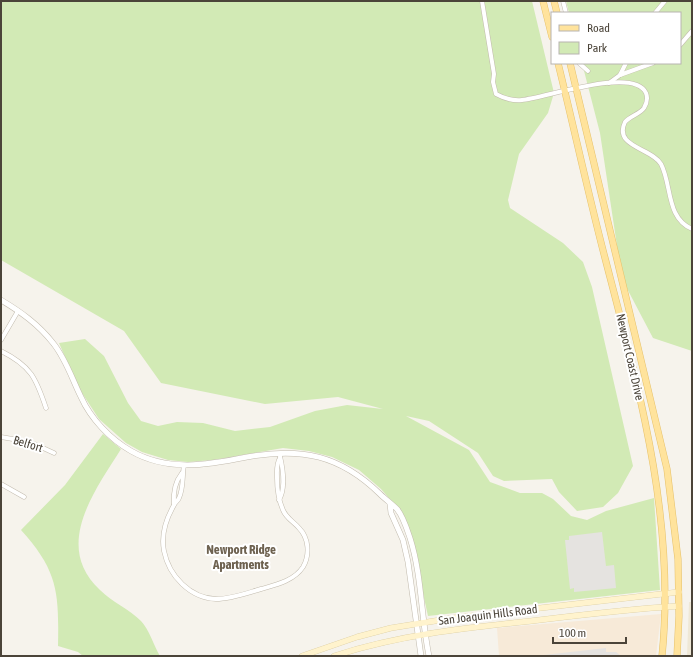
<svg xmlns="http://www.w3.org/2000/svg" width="693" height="657" font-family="'Asap Condensed',sans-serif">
	<rect width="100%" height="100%" fill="#f6f3ec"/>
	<polygon fill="#f7ead8" points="661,614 656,656 499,656 497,628"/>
	<polygon fill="#efe8d6" points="689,602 692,602 692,656 687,656"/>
	<g fill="#d2eab5">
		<polygon points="1,1 532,1 554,93 548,113 519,154 508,200 510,208 563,243 583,262 592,287 633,466 618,493 603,507 577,511 559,492 552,479 504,481 493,476 478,453 429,421 406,416 469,450 490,482 520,493 542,493 553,499 571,516 587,520 606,511 654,498 660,590 428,616 409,530 395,505 381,489 359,470 332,457 309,451 283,448 213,460 188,462 168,460 142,452 126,443 99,419 78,387 59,343 85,339 104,356 128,403 141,421 158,426 177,422 203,423 235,431 270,427 315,411 347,405 383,409 338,397 265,404 161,383 124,331 1,260"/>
		<polygon points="566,1 692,1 692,351 653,338 622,279 600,133 582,63 680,63 680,13 569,13"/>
		<path d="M103 434 121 449C94 492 53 546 100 590 112 602 129 609 141 621 149 629 154 646 160 656H83L78 652 58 646C59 592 58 571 21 530L65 485Z"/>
	</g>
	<g fill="#e5e3e0">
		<polygon points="602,532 606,566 614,565 616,588 574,592 574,588 570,589 565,540 569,540 569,536"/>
		<polygon points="606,648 606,652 616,652 621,656 535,656"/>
	</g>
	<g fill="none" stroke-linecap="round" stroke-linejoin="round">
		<defs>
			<g id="minor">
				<path d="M482 1 494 74 493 82 496 94C505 99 512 101 522 100 545 98 634 66 646 93 648 98 647 103 644 108 640 114 630 116 625 122 613 147 652 148 661 164 672 185 666 218 692 229"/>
				<polyline points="563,1 566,13"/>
				<polyline points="655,13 665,1"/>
				<polyline points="680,45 692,31"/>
				<polyline points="579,63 588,71"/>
				<polyline points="620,75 626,63"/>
				<polyline points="609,83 620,75 653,63"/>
				<polyline points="1,340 18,311"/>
				<path d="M1 351C31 366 36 378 46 408"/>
				<polyline points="1,437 30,442 54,453"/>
				<path d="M184 465C182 476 184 487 179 498 178 501 175 502 174 505 166 519 161 536 164 551 169 576 190 598 216 599 231 599 247 593 261 589 275 585 294 581 303 567 310 555 309 538 299 528 294 522 286 518 283 510 278 499 277 490 277 478 277 471 276 464 280 458"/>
				<polyline points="1,484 24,497"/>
				<path d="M279 500C286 488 283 469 280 456"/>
				<path d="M174 504C173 493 175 482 182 473"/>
			</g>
			<g id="tertiary">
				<path d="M1 300C21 312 38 324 53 343 66 359 72 379 81 397 91 419 110 439 131 451 168 472 207 465 247 457 301 447 340 455 380 494 385 499 392 504 397 509 403 516 407 529 410 538 422 576 421 617 429 656"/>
				<polyline points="390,504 391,513 403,540 408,562 421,656"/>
			</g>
			<g id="secondary">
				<polyline points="302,656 357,637 391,628 453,618 679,592"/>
				<path d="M334 656C398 635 464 628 531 621 580 615 629 609 679 606"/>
			</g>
			<g id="primary">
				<polyline points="543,1 552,37"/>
				<polyline points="554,1 557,13"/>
				<path d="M558 63C574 128 588 193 605 258 639 389 676 520 662 656"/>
				<polyline points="570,63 667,469 678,559 679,616 677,656"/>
			</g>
		</defs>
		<use href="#minor" stroke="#c2bbae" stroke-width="5"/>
		<use href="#tertiary" stroke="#c2bbae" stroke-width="6"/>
		<use href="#secondary" stroke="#d6c79b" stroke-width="6"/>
		<use href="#primary" stroke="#e6c16a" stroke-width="7"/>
		<use href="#minor" stroke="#fff" stroke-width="4"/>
		<use href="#tertiary" stroke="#fff" stroke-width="5"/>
		<use href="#secondary" stroke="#fff3cd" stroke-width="5.5"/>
		<use href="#primary" stroke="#ffe39c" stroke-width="6"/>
	</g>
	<g text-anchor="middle" stroke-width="4" stroke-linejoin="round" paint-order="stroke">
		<g font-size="12" fill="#4b4439" stroke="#fff">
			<text transform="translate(630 357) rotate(77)" y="4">Newport Coast Drive</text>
			<text transform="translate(28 444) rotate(17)" y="4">Belfort</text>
			<text transform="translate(488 615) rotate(-7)" y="4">San Joaquin Hills Road</text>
		</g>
		<g font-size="13" font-weight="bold" fill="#6e6250" stroke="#fff">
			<text x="241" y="554">Newport Ridge<tspan x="241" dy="15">Apartments</tspan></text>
		</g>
	</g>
	<rect width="693" height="657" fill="none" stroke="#4b4439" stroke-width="4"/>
	<rect x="551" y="12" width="130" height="52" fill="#ffffff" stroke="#b7b4b0"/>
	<rect x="559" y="25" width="20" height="6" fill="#ffe39c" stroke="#b7b4b0"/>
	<text x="587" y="32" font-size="12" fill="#4b4439">Road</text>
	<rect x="559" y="42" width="20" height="12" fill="#d2eab5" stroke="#b7b4b0"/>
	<text x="587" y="52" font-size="12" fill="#4b4439">Park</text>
	<path d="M553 637v6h73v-6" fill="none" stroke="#4b4439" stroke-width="2"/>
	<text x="559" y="637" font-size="12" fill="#4b4439" stroke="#ffffff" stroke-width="3" paint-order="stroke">100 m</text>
</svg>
